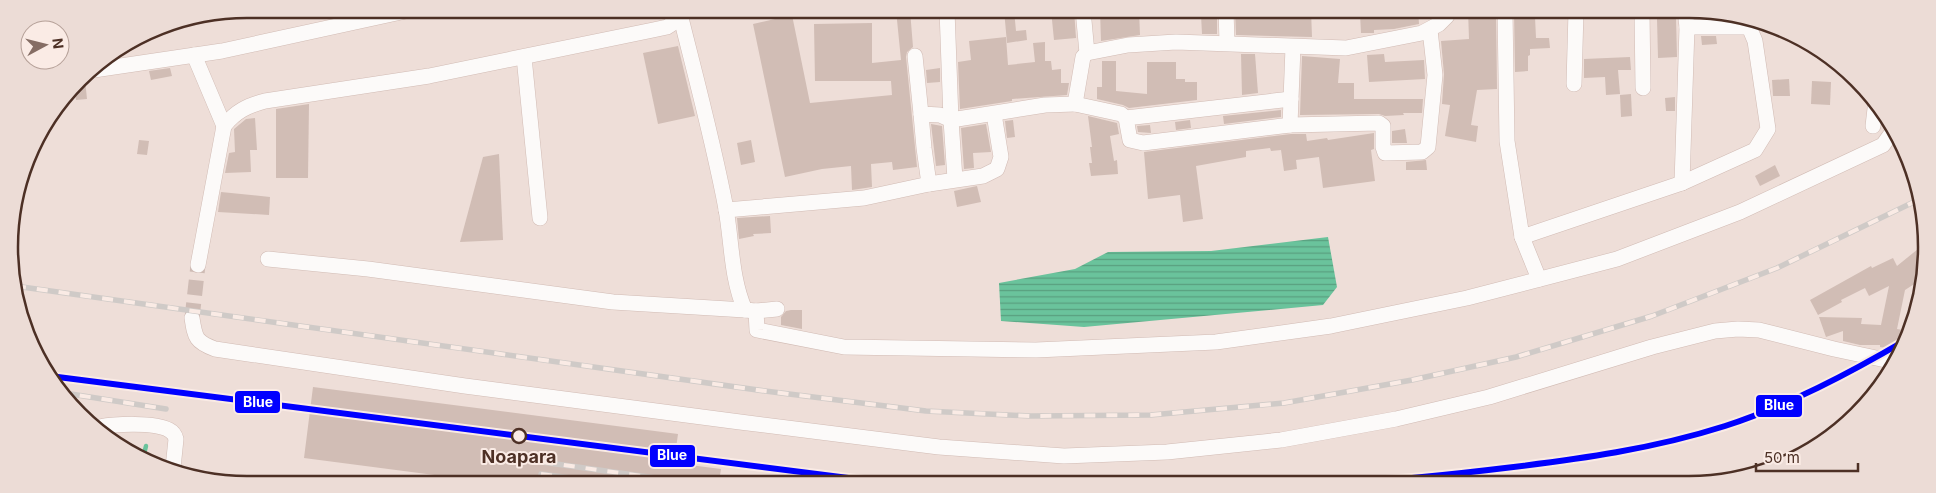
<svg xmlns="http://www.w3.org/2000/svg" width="1936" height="493" font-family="Inter,sans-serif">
	<defs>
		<pattern id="water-rules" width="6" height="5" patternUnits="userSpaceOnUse" patternTransform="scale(1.25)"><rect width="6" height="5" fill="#6ac39c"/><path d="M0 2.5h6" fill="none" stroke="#599f7f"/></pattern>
	</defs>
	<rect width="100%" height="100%" fill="#eeded8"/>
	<polygon fill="url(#water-rules)" points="1328,237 1337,287 1323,305 1084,327 1001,321 999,283 1075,269 1108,252 1211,251"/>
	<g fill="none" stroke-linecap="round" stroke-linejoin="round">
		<polyline stroke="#6ac39c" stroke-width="4.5" points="143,458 146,446"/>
	</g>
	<g fill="#d1bdb5">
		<polygon points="896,10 910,10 913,47 907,52 906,57 917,167 893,170 892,162 871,164 872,187 852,190 851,166 822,169 785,177 753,24 792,15 810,103 892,95 891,81 815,81 814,24 872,23 872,63 901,60"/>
		<polygon points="1004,10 1014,10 1016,31 1026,30 1027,40 1007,43"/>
		<polygon points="1051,10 1074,10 1076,38 1054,40"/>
		<polygon points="1100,10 1139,10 1140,35 1101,41"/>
		<polygon points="1204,10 1217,10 1217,34 1202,34 1201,15 1204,15"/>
		<polygon points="1235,10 1247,10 1247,12 1268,11 1268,17 1294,16 1293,10 1311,10 1312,37 1236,35"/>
		<polygon points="1392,10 1418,10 1419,24 1394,29 1374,30 1374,33 1361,33 1360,14 1392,12"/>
		<polygon points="1468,10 1496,11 1497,89 1477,90 1471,125 1478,126 1476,142 1445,136 1450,105 1442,104 1444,74 1441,41 1469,39"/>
		<polygon points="1514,11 1533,11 1533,18 1535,17 1536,38 1549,38 1550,48 1530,49 1530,55 1528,56 1528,71 1515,72"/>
		<polygon points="1676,18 1677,57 1658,58 1657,19"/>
		<polygon points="1701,36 1716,36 1717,44 1702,45"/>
		<polygon points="1006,37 1008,65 1035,62 1033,43 1045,42 1045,61 1051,61 1052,70 1061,69 1061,83 1069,83 1067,95 1012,99 1012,101 960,109 958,62 971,60 969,41"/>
		<polygon points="678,46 695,116 658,124 643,53"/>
		<polygon points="1241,54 1255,54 1258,93 1242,95"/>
		<polygon points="1384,54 1385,62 1424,60 1425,79 1369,82 1367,55"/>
		<polygon points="1302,56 1340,59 1338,83 1354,83 1354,99 1423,99 1422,113 1403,113 1404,115 1385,116 1379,114 1300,115"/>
		<polygon points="1630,57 1631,70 1618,70 1620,94 1606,95 1605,77 1584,78 1584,59"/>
		<polygon points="1102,61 1116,61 1116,91 1147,94 1147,62 1176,62 1176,79 1185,79 1185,82 1197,82 1197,100 1129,108 1123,105 1097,99 1097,87 1102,87"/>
		<polygon points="170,68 172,76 151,80 149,71"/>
		<polygon points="940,68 940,82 927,83 926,70"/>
		<polygon points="82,78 85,80 87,99 76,100 74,88"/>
		<polygon points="1789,79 1790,96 1773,96 1772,80"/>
		<polygon points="1812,81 1831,82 1830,105 1811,104"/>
		<polygon points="1631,94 1632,116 1621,117 1620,95"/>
		<polygon points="1675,97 1675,111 1666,111 1665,98"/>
		<polygon points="309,104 308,178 276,178 276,109"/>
		<polygon points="1281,110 1281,117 1224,124 1223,116"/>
		<polygon points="1088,116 1117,123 1119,134 1110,136 1114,161 1117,160 1118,174 1091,176 1089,163 1092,163 1090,147 1092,147"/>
		<polygon points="255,118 257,150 250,150 251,172 225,173 229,153 235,152 234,129 246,119"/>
		<polygon points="1013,120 1015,137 1007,138 1005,121"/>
		<polygon points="1190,120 1191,128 1176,130 1175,122"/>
		<polygon points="931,124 942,126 945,165 936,166"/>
		<polygon points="986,124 991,152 973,153 974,168 964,169 961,128"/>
		<polygon points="1150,125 1151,133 1138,132 1137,126"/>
		<polygon points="1405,129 1407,143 1392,143 1392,131"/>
		<polygon points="1374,133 1374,149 1371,150 1375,181 1323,188 1319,157 1296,160 1297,169 1284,171 1281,150 1271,151 1270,148 1246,151 1246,157 1196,166 1203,219 1183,222 1180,195 1148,199 1144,152 1291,134 1306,134 1307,141 1327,138 1328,140"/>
		<polygon points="139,140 149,141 147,155 137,154"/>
		<polygon points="751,140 755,162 741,165 737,143"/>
		<polygon points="499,154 503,240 460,242 483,157"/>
		<polygon points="1426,160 1427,170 1406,170 1406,162"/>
		<polygon points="1775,165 1780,176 1760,186 1755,176"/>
		<polygon points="977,186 981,202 957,207 954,191"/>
		<polygon points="221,192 270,197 269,215 218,212"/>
		<polygon points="770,216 771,233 753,234 754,236 739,239 737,218"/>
		<polygon points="1918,249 1924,256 1925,277 1905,290 1897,329 1903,330 1899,350 1880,347 1880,345 1860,345 1843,341 1843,331 1826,337 1819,317 1862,318 1861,324 1881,325 1889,286 1869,296 1865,288 1841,300 1842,302 1818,315 1810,300 1871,266 1872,268 1893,258 1897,266"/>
		<polygon points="791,310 802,310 802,329 781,325 781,317 786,311"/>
		<polygon points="313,387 678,434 674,463 721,469 719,482 488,482 304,458"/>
	</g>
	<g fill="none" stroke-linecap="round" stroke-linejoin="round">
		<polyline stroke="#cebbb4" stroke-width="15" stroke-dasharray="15 8" stroke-linecap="butt" points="192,318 198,265"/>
		<defs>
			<g id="minor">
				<polyline points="947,10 951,120 1045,105 1075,104 1083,57 1087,53 1128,45 1176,42 1346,48 1422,33 1439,24 1447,16 1448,10"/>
				<polyline points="1083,10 1087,53"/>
				<polyline points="1226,10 1227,42"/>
				<path d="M685 11 681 18C697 82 714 145 726 209 732 243 731 278 745 310L756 311 777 309"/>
				<polyline points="1505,11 1507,141 1522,237"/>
				<polyline points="1642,11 1643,88"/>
				<polyline points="194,55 224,126"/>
				<polyline points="915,56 921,114 940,115 951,120 955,179"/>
				<polyline points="524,57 540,218"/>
				<polyline points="87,71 222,51 415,9"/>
				<polyline points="1574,84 1576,11"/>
				<polyline points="1075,104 1121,114 1126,118 1130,140 1143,143 1290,125 1293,47"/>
				<polyline points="1126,118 1291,99"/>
				<polyline points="1290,125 1379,123 1383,126 1383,147 1385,153 1422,152 1428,147 1435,75 1430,30"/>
				<polyline points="1873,126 1876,100"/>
				<polyline points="1682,183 1687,27 1685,11"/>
				<polyline points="929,184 983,176 997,169 1001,157 994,114"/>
				<polyline points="726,210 864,198 929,184 924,148 921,114"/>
				<polyline points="268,259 368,269 613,302 745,310"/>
				<path d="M198 265 224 126C236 111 247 106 265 101L429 76 653 30 667 27 681 18"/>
				<polyline points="1539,279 1522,237 1682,183 1755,150 1768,129 1755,41 1749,27 1687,27"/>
				<polyline points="756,311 757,330 844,347 1036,350 1216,342 1331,326 1467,298 1617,259 1740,212 1883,145 1893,131"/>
				<path d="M192 318C195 338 196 342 215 349L465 386 740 422 939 447 1064 456 1167 452 1281 440 1396 419 1489 397 1652 347 1715 331 1738 329 1759 330 1834 349 1895 362"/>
				<path d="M99 427C115 424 155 422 169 430 173 432 175 435 176 439L173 468"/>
			</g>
		</defs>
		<use href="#minor" stroke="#d1bbb4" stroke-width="16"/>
		<use href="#minor" stroke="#fcfaf9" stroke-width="15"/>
		<defs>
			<g id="rail">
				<polyline points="156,27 251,9"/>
				<polyline points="15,286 765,391 926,411 1030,416 1151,415 1284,403 1412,380 1516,357 1652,316 1777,268 1920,199"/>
				<polyline points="58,392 166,409"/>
				<polyline points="542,462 684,482"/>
				<polyline points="541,474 600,482"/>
			</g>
		</defs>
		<use href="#rail" stroke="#cfcac7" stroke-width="5.5"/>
		<use href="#rail" stroke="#faebe5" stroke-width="4" stroke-dasharray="11" stroke-linecap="butt"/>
		<defs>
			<g id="metro-1">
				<polyline points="50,376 880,482"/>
				<path d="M1358 482C1407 479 1456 474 1505 468 1580 459 1653 449 1725 426 1789 405 1848 374 1906 340"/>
			</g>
		</defs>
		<use href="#metro-1" stroke="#faebe5" stroke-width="10"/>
		<use href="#metro-1" stroke="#00f" stroke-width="6"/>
	</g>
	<circle fill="#faebe5" stroke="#4d3025" stroke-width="2.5" cx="519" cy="436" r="7"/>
	<g text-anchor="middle" stroke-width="4" stroke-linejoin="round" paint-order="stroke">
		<g font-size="18" font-weight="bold" fill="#4d3025" stroke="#faebe5">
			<text x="519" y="463">Noapara</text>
		</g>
	</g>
	<path d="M0 0H1936V493H0ZM247 18H1689A229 229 0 0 1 1918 247V247A229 229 0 0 1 1689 476H247A229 229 0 0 1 18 247V247A229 229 0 0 1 247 18Z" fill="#ecdcd6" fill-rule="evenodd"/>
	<path fill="none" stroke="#4d3025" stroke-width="2.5" d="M247 18H1689A229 229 0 0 1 1918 247V247A229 229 0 0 1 1689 476H247A229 229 0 0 1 18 247V247A229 229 0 0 1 247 18Z"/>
	<g stroke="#faebe5" stroke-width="2">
		<rect x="234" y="390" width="47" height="24" rx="5" fill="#00f"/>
		<rect x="1755" y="394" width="48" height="24" rx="5" fill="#00f"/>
		<rect x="649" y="444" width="47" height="24" rx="5" fill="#00f"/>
	</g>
	<g font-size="14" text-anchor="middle" font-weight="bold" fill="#fff">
		<text x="258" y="407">Blue</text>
		<text x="1779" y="410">Blue</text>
		<text x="672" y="460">Blue</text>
	</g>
	<g transform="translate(45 45) rotate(83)"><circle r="24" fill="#faebe5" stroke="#b5a098"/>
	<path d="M0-4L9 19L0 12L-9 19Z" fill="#856d64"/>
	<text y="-8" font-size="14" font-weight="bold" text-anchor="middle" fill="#4d3025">N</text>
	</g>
	<path d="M1756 463v8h102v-8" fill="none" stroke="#4d3025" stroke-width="2.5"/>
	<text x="1764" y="463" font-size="15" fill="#4d3025" stroke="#faebe5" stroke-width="4" paint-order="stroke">50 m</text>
</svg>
